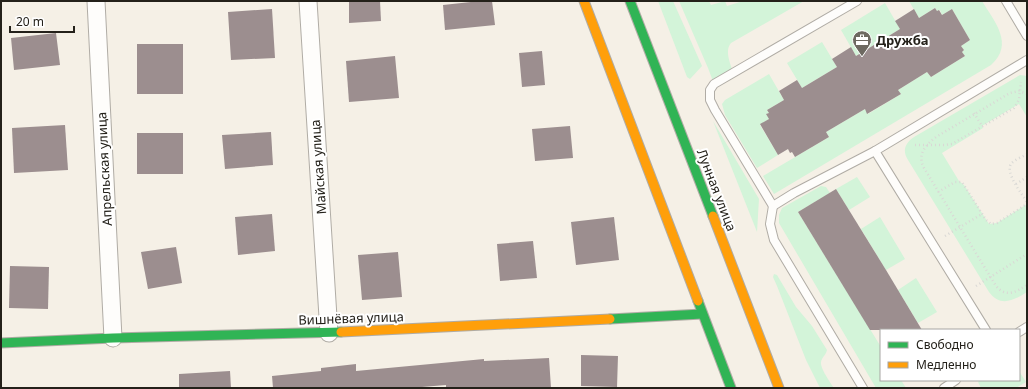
<svg xmlns="http://www.w3.org/2000/svg" width="1028" height="389" font-family="'Noto Sans',sans-serif">
	<rect width="100%" height="100%" fill="#f5f0e6"/>
	<g fill="#d3f4d9">
		<polygon points="658,1 673,1 702,66 690,79 687,77"/>
		<path d="M679 1H709L711 5 725 1 727 6 743 1H804L731 43C724 51 731 64 733 73L714 84 708 68Z"/>
		<path d="M909 1H982C994 21 1015 44 991 65L774 194 763 176 829 137 826 132 865 109 868 114 901 94 898 90 927 72 931 77 965 56 962 52 964 50 961 46 970 40 952 9 942 15 940 10 937 11 935 8 919 18Z"/>
		<polygon points="885,3 900,29 856,56 841,30"/>
		<polygon points="822,42 837,67 802,88 787,63"/>
		<polygon points="769,74 784,100 767,110 769,113 767,114 769,119 760,125 778,155 757,168 725,115 722,104 725,100"/>
		<path d="M1020 75 1027 76V117L1019 104 982 126 983 128 942 153 959 181 964 185 989 224 997 223 1027 204V292C1013 301 1000 307 989 292L908 160C902 151 905 143 914 137Z"/>
		<polygon points="713,121 759,199 757,232"/>
		<polygon points="857,177 870,197 849,210 836,189"/>
		<polygon points="821,186 826,187 830,193 798,212 881,347 881,380 901,380 906,388 876,388 779,223 779,215 782,208"/>
		<polygon points="880,217 905,259 886,270 861,229"/>
		<path d="M774 274 777 275 796 307 812 326 827 350C826 355 822 357 821 362 820 368 830 382 834 388H820L806 360 777 286 773 277Z"/>
		<polygon points="916,278 937,312 918,323 898,290"/>
		<polygon points="1019,371 1026,382 1016,388 981,388 978,382 980,380 1019,380"/>
	</g>
	<g fill="#9c8e8f">
		<polygon points="349,1 380,1 381,21 349,23"/>
		<polygon points="480,1 492,1 495,25 445,30 443,5"/>
		<polygon points="935,8 937,11 939,10 942,15 952,9 970,40 961,46 964,50 962,52 965,56 931,77 927,72 898,90 901,94 867,114 865,109 826,132 829,137 795,157 792,152 790,153 788,149 778,155 760,124 769,119 766,114 769,113 767,110 784,100 779,91 797,80 802,88 837,67 832,59 851,47 856,56 900,29 895,21 914,9 919,18"/>
		<polygon points="272,9 275,58 231,60 228,12"/>
		<polygon points="56,33 60,65 14,70 11,38"/>
		<rect x="137" y="44" width="46" height="50"/>
		<polygon points="542,51 545,85 522,87 519,53"/>
		<polygon points="395,56 399,98 349,102 346,61"/>
		<polygon points="65,125 68,170 14,173 12,128"/>
		<polygon points="570,126 573,158 535,161 532,129"/>
		<polygon points="271,132 273,165 225,169 222,135"/>
		<rect x="137" y="133" width="46" height="41"/>
		<polygon points="836,189 886,270 922,330 870,330 798,212"/>
		<polygon points="272,214 275,251 238,255 235,217"/>
		<polygon points="614,217 619,260 576,265 571,222"/>
		<polygon points="533,241 537,278 500,281 497,244"/>
		<polygon points="176,247 182,283 148,289 141,252"/>
		<polygon points="398,252 402,297 362,300 358,255"/>
		<polygon points="10,266 49,267 48,309 9,308"/>
		<polygon points="581,355 618,356 617,387 581,386"/>
		<polygon points="549,358 551,388 446,388 446,385 410,388 273,388 272,376 321,371 321,368 356,364 356,371 484,359 484,361"/>
		<polygon points="230,371 231,388 179,388 179,374"/>
	</g>
	<g fill="none" stroke-linecap="round" stroke-linejoin="round">
		<defs>
			<g id="lane">
				<polyline points="857,1 714,84 710,90 710,100 715,110 773,206 794,193 875,151 1027,60"/>
				<polyline points="1006,1 1027,36"/>
				<polyline points="875,151 986,330"/>
				<polyline points="773,206 770,224 774,240 863,388"/>
				<polyline points="1019,332 1027,327"/>
				<polyline points="944,388 956,380"/>
			</g>
			<g id="street">
				<polyline points="96,1 113,338"/>
				<polyline points="308,1 329,333"/>
			</g>
			<g id="fast">
				<polyline points="630,1 713,216"/>
				<polyline points="698,301 731,388"/>
				<polyline points="610,319 702,314"/>
				<polyline points="1,343 113,338 341,332"/>
			</g>
			<g id="slow">
				<polyline points="584,1 698,301"/>
				<polyline points="713,216 779,388"/>
				<polyline points="341,332 610,319"/>
			</g>
		</defs>
		<use href="#lane" stroke="#b0aca5" stroke-width="10"/>
		<use href="#street" stroke="#b0aca5" stroke-width="19"/>
		<use href="#fast" stroke="#b0aca5" stroke-width="11"/>
		<use href="#slow" stroke="#b0aca5" stroke-width="11"/>
		<g stroke="#d9d8d5" stroke-width="2.5" stroke-dasharray="1 3" stroke-linecap="butt">
			<path d="M1027 94 1019 91 1010 93 936 137C925 146 917 154 924 168L996 286C1006 298 1016 292 1027 285"/>
			<polyline points="974,113 982,126"/>
			<polyline points="915,145 945,145 952,144 1014,108 1019,100 1021,82"/>
			<path d="M1027 154C1022 157 1014 160 1011 164 1005 173 1022 194 1027 202"/>
			<polyline points="1016,184 1027,177"/>
			<polyline points="938,192 955,182 962,182 986,220 991,224 997,223 1027,204"/>
			<polyline points="945,236 982,214"/>
			<polyline points="976,286 1027,254"/>
		</g>
		<use href="#lane" stroke="#fefdfb" stroke-width="8"/>
		<use href="#street" stroke="#fefdfb" stroke-width="17"/>
		<use href="#fast" stroke="#30b455" stroke-width="9"/>
		<use href="#slow" stroke="#ff9f0a" stroke-width="9"/>
	</g>
	<defs>
		<symbol id="office-pin" viewBox="-11 -11 22 30"><path d="M0 17L-7.5 6A9.5 9.5 0 1 1 7.5 6Z" fill="#6d6961" stroke="#fff"/><path d="M-6-3h4V-5.5h4V-3h4V5H-6ZM-1-4.5V-3h2v-1.5ZM-6 0V1H6V0Z" fill="#fff"/></symbol>
	</defs>
	<g fill-rule="evenodd">
		<use href="#office-pin" x="851" y="29" width="22" height="30"/>
	</g>
	<g text-anchor="middle" stroke-width="4" stroke-linejoin="round" paint-order="stroke">
		<g font-size="13" font-weight="bold" fill="#24211a" stroke="#fff" text-anchor="start">
			<text x="876" y="45">Дружба</text>
		</g>
		<g font-size="13" fill="#24211a" stroke="#fff">
			<text transform="translate(318 167) rotate(-94)" y="5">Майская улица</text>
			<text transform="translate(104 169) rotate(-93)" y="5">Апрельская улица</text>
			<text transform="translate(717 190) rotate(69)" y="5">Лунная улица</text>
			<text transform="translate(351 318) rotate(-2)" y="5">Вишнёвая улица</text>
		</g>
	</g>
	<rect width="1028" height="389" fill="none" stroke="#24211a" stroke-width="4"/>
	<rect x="880" y="329" width="140" height="52" fill="#ffffff" stroke="#a7a6a3"/>
	<rect x="888" y="342" width="20" height="6" fill="#30b455" stroke="#a7a6a3"/>
	<text x="916" y="349" font-size="12" fill="#24211a">Свободно</text>
	<rect x="888" y="362" width="20" height="6" fill="#ff9f0a" stroke="#a7a6a3"/>
	<text x="916" y="369" font-size="12" fill="#24211a">Медленно</text>
	<path d="M10 26v6h64v-6" fill="none" stroke="#24211a" stroke-width="2"/>
	<text x="16" y="26" font-size="12" fill="#24211a" stroke="#ffffff" stroke-width="3" paint-order="stroke">20 m</text>
</svg>
